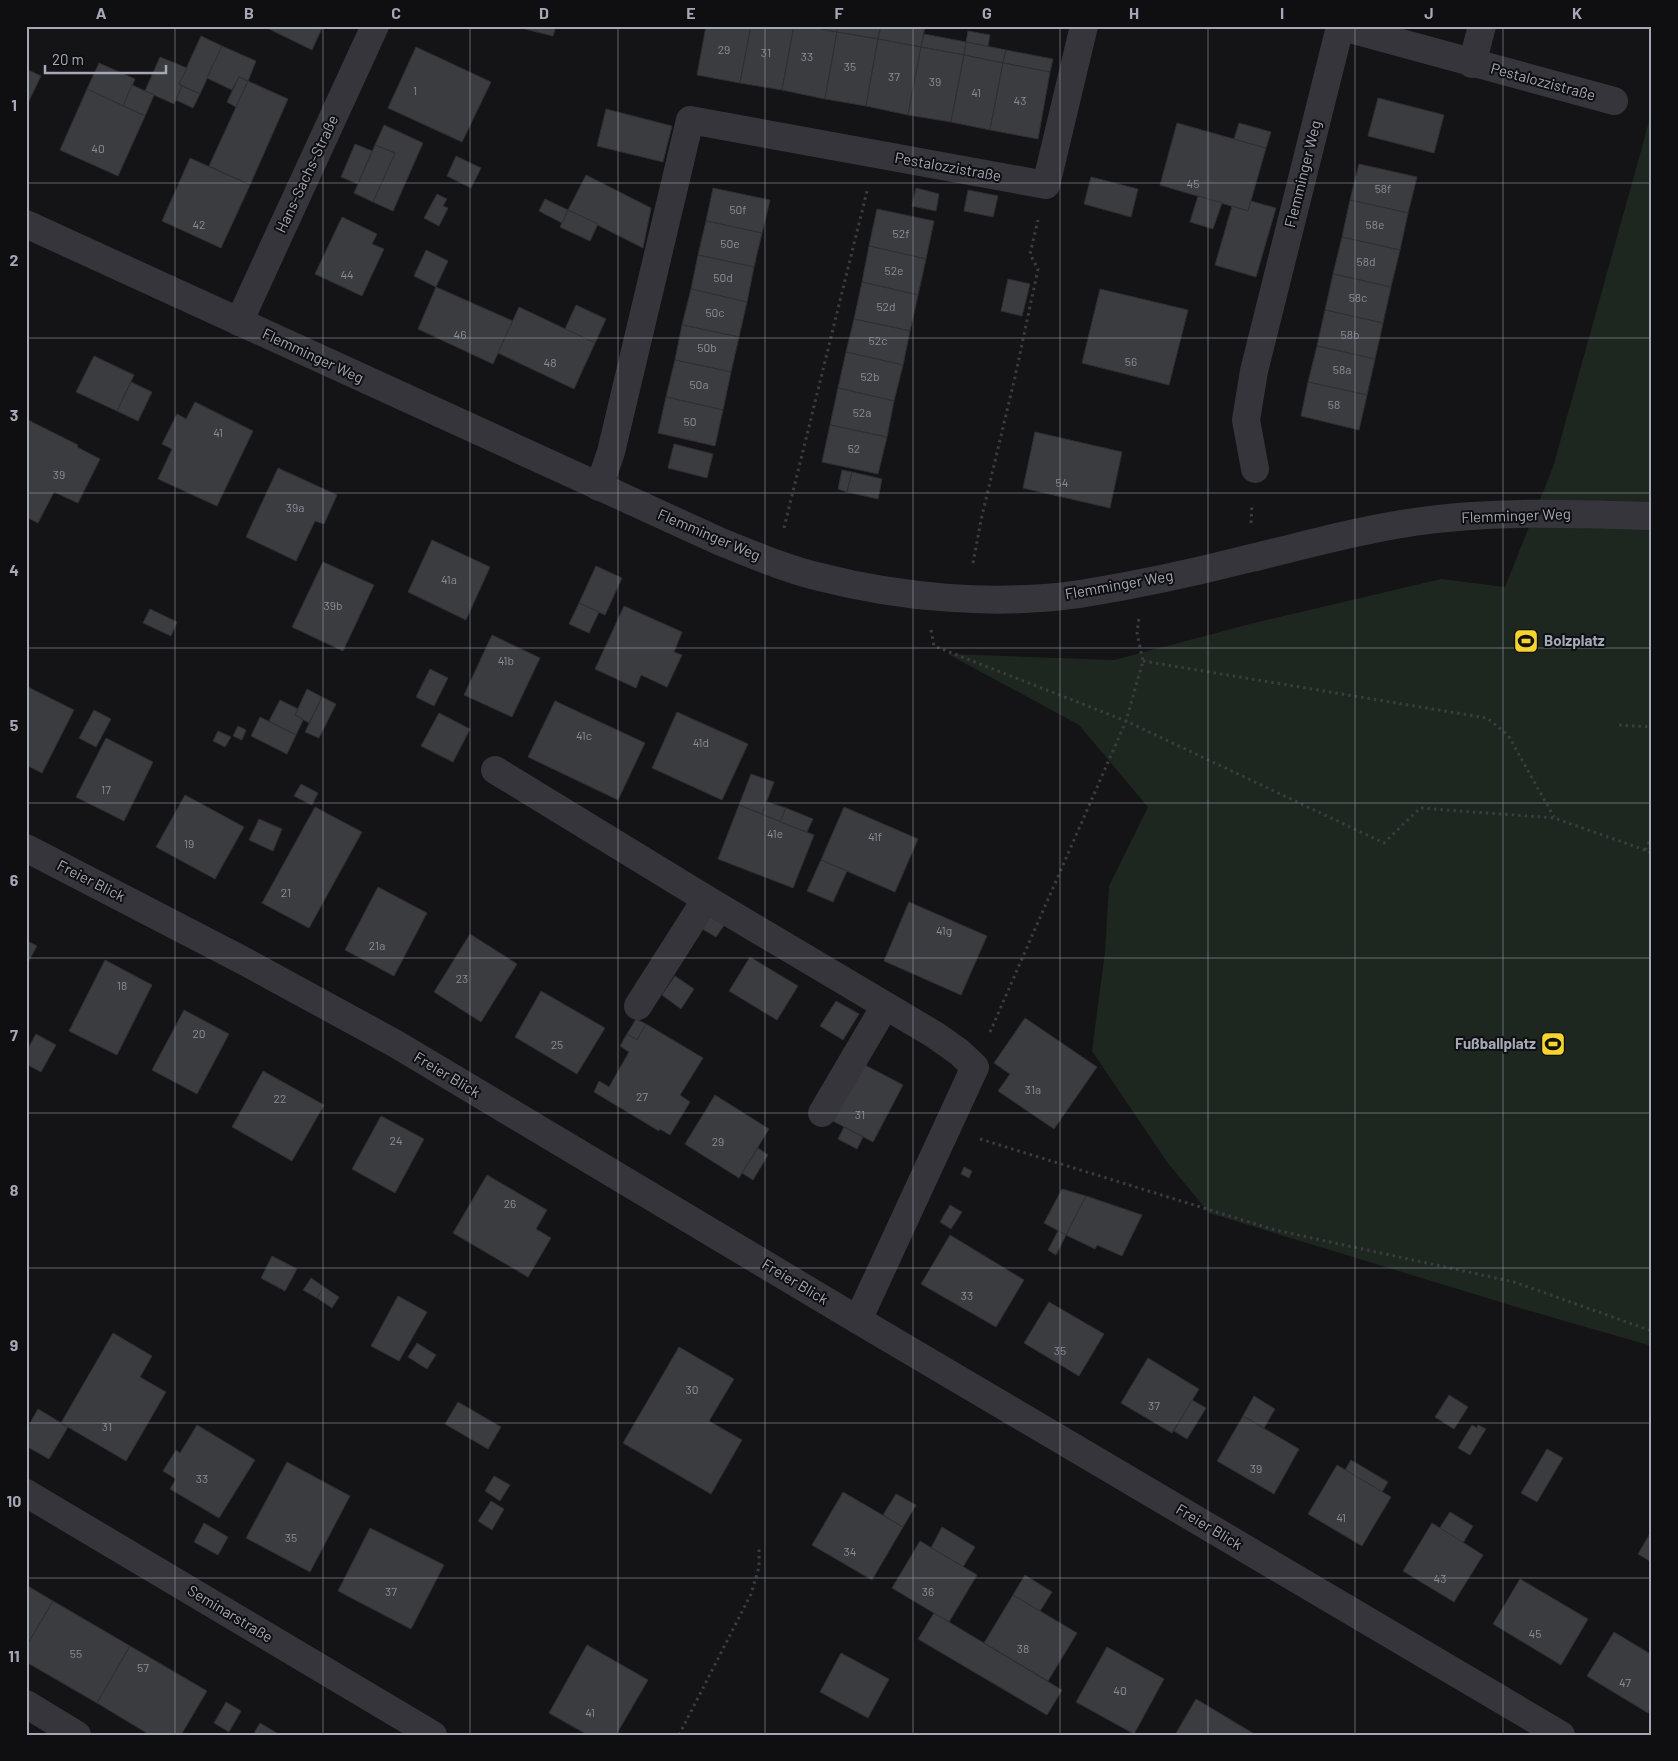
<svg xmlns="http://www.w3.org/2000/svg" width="1678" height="1761" font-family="Barlow,sans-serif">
	<rect width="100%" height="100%" fill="#141416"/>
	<polygon fill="#1e2620" points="1652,111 1652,1346 1523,1309 1209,1213 1167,1162 1092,1051 1105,952 1109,886 1148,807 1079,725 948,654 1114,660 1254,623 1441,579 1505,587 1553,467"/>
	<g fill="#3b3c40" stroke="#2f2e32">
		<polygon points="263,26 323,26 312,50"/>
		<polygon points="513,26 556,26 553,36"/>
		<polygon points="706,26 751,26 740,83 697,75"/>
		<polygon points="751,26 794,26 782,90 740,83"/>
		<polygon points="794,26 808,26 837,32 825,99 782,90"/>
		<polygon points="808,26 838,26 837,32"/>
		<polygon points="838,26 880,28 878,39 837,32"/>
		<polygon points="881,26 925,26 921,47 878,39"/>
		<polygon points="968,31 990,35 988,46 966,42"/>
		<polygon points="837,32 878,39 866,106 825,99"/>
		<polygon points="924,34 966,42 964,55 921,47"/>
		<polygon points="201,36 222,46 200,94 179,84"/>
		<polygon points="878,39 921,47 908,115 866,106"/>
		<polygon points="966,42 1006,50 1003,63 964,55"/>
		<polygon points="222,46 256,61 248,81 239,77 232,90 207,78"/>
		<polygon points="416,47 491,82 462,142 388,108"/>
		<polygon points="921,47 964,55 951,122 908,115"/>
		<polygon points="1006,50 1053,59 1050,72 1003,63"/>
		<polygon points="964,55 1003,63 990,130 951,122"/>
		<polygon points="160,57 187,68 179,84 182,86 174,104 145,91"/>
		<polygon points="99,63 135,79 123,106 87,89"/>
		<polygon points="1003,63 1050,72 1038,139 990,130"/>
		<polygon points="26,69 41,76 26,107"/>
		<polygon points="239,77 248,81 236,107 227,102"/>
		<polygon points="248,81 288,99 250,185 209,166"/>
		<polygon points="132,85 154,95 145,116 123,106"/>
		<polygon points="182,86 200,94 193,108 176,100"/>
		<polygon points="87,89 145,116 118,176 60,150"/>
		<polygon points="1378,98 1444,115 1434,153 1368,136"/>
		<polygon points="606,109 672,126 663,162 597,146"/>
		<polygon points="1177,123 1266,148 1248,211 1160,185"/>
		<polygon points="1239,123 1271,132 1266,148 1234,139"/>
		<polygon points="384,125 423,143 393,211 373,202 395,153 375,145"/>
		<polygon points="355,144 372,151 358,184 341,177"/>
		<polygon points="375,145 395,153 373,202 354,193"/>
		<polygon points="456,156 481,168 471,188 447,176"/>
		<polygon points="190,158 250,185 221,248 162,221"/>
		<polygon points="1359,164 1417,177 1408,213 1350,200"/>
		<polygon points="586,175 651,208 643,248 568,210"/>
		<polygon points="1091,177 1138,189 1131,217 1084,204"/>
		<polygon points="713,188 770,200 762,233 706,221"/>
		<polygon points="916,188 939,194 936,211 912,206"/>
		<polygon points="968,190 998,196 993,217 964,211"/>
		<polygon points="437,194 447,199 443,206 448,208 439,226 424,218"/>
		<polygon points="1198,196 1222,203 1213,229 1190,222"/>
		<polygon points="545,199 568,210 562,223 539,211"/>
		<polygon points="1350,200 1408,213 1400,250 1342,237"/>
		<polygon points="1251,201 1276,208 1256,277 1215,265 1232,206 1248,211"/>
		<polygon points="877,209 934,221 926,259 869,246"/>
		<polygon points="568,210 598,224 590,241 560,227"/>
		<polygon points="342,217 377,234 372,244 384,249 362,296 315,274"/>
		<polygon points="706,221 762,233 754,267 698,255"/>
		<polygon points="1342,237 1400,250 1391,287 1333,274"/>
		<polygon points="869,246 926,259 918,295 862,282"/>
		<polygon points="426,250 448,261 436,287 414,276"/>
		<polygon points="698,255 754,267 747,302 691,289"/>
		<polygon points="1333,274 1391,287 1383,323 1325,310"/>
		<polygon points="1008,279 1030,284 1022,316 1001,311"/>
		<polygon points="862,282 918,295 910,331 854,319"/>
		<polygon points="436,287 513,321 493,364 418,329"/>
		<polygon points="691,289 747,302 739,337 682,325"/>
		<polygon points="1100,289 1188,310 1169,385 1082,363"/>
		<polygon points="576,305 606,319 595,343 565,329"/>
		<polygon points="519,307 595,343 574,389 498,353"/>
		<polygon points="1325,310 1383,323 1375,359 1317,346"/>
		<polygon points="854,319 910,331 903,365 846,352"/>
		<polygon points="682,325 739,337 731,372 675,360"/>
		<polygon points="1317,346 1375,359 1367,395 1308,382"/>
		<polygon points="846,352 903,365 894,401 838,388"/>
		<polygon points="94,356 134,375 117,411 76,392"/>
		<polygon points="675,360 731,372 723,410 666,397"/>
		<polygon points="131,382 152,392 138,421 117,411"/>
		<polygon points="1308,382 1367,395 1359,430 1301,416"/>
		<polygon points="838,388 894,401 887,437 830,425"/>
		<polygon points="666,397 723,410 715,446 658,433"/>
		<polygon points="195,402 253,431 217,506 158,479 172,449 162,444 177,414 186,419"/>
		<polygon points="26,419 78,445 77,447 100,459 78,503 54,492 38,523 26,517"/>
		<polygon points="830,425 887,437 878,474 822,462"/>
		<polygon points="1035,432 1122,452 1110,508 1023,488"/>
		<polygon points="674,444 713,454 707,478 668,468"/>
		<polygon points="278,468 337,495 324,524 315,521 296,561 246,537"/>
		<polygon points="842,470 852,472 847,492 838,489"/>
		<polygon points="852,472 882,479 878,499 847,492"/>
		<polygon points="432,540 490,567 466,620 408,592"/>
		<polygon points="323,562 374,585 343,651 292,627"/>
		<polygon points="596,566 622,578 605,615 579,603"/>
		<polygon points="579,603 599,612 589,633 569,624"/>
		<polygon points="624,606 682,632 674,652 682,655 667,687 641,675 636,688 595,669"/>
		<polygon points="150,609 177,622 171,636 143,623"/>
		<polygon points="492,635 540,658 512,717 464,695"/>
		<polygon points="430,669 448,678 434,706 416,697"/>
		<polygon points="26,686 74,710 42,773 26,765"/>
		<polygon points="307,689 322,697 309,723 295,715"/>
		<polygon points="322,697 336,704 319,738 305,732"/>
		<polygon points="280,700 298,709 295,715 303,720 296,735 269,721"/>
		<polygon points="555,701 645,743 618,800 528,757"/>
		<polygon points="94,710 111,719 96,747 79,738"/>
		<polygon points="677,712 748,744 722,800 652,768"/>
		<polygon points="439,713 470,729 453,762 421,746"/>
		<polygon points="260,717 296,735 287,754 251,736"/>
		<polygon points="238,726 246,730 242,740 233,736"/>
		<polygon points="218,731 231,737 225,747 213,741"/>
		<polygon points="106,738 153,762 124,821 76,797"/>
		<polygon points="751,774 774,782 762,814 739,805"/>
		<polygon points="301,784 318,793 312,805 294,796"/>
		<polygon points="185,795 244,827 215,879 156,847"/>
		<polygon points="767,802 786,808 780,822 762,814"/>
		<polygon points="739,805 814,835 793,888 718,859"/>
		<polygon points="315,807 362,832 309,928 262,903"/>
		<polygon points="844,807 918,839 895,892 821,860"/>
		<polygon points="786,808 813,819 807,832 780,822"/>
		<polygon points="259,819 282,829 273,851 249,840"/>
		<polygon points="821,860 847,871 833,902 807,891"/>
		<polygon points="378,887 427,913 394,976 345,950"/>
		<polygon points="909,902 987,936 961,995 884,961"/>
		<polygon points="702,910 725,924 716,937 694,924"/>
		<polygon points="470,934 517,964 481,1022 434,992"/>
		<polygon points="26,940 37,946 26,966"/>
		<polygon points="750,957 798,986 777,1020 729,991"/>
		<polygon points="105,960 152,985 117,1055 69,1031"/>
		<polygon points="675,976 694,989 681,1009 662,995"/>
		<polygon points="541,991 605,1028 577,1074 515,1037"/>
		<polygon points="836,1001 859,1014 843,1040 820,1026"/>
		<polygon points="184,1010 229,1034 197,1094 152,1070"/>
		<polygon points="1025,1018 1097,1067 1054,1129 998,1091 1010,1074 994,1063"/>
		<polygon points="636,1019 646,1024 637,1040 627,1034"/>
		<polygon points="646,1024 703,1058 680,1095 690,1102 670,1135 660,1129 659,1131 594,1092 599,1081 609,1087 629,1052 620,1046 627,1034 637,1040"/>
		<polygon points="36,1034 56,1045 41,1072 26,1064 26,1052"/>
		<polygon points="863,1064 903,1085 873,1142 833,1121"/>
		<polygon points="263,1071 324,1105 292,1161 232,1127"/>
		<polygon points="715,1095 769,1129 739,1178 685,1144"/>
		<polygon points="381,1116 424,1139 395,1193 352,1169"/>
		<polygon points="844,1127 863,1137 857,1149 838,1139"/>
		<polygon points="758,1148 768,1155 753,1180 742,1173"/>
		<polygon points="964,1167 972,1171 969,1178 961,1174"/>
		<polygon points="487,1175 547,1210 536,1229 551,1238 528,1277 453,1233"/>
		<polygon points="1062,1189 1086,1196 1066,1235 1044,1223"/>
		<polygon points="1086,1196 1142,1215 1122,1256 1097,1245 1095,1249 1066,1235"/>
		<polygon points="950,1205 962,1212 951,1229 940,1222"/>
		<polygon points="1058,1231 1066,1235 1056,1255 1048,1250"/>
		<polygon points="950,1235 1024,1280 996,1327 921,1284"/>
		<polygon points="272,1256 297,1269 285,1291 261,1278"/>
		<polygon points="311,1278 324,1287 317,1298 303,1290"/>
		<polygon points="324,1287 339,1297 332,1308 317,1298"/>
		<polygon points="398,1296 427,1312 399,1361 371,1346"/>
		<polygon points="1049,1302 1104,1334 1079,1376 1024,1343"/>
		<polygon points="113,1333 152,1356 140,1377 166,1392 126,1461 61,1423"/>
		<polygon points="417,1343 436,1355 427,1369 408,1357"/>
		<polygon points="679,1347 734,1379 709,1421 742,1440 711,1494 623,1443"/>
		<polygon points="1148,1358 1199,1389 1172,1433 1121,1403"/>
		<polygon points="1449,1395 1468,1407 1454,1429 1435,1417"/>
		<polygon points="1254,1396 1275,1409 1264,1428 1243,1416"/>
		<polygon points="1192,1400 1206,1408 1187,1439 1174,1431"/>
		<polygon points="458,1402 501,1427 488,1449 445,1424"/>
		<polygon points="38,1409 68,1427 49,1459 26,1446 26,1430"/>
		<polygon points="1243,1416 1299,1449 1274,1494 1217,1461"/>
		<polygon points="197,1425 255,1460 219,1518 170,1489 176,1479 163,1471 176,1450 180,1453"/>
		<polygon points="1472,1425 1477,1428 1478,1425 1486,1429 1470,1455 1458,1448"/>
		<polygon points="1547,1449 1563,1458 1537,1502 1521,1493"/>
		<polygon points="1351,1460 1388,1482 1382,1492 1345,1470"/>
		<polygon points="287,1462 350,1496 310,1572 246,1538"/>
		<polygon points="1337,1465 1391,1497 1362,1546 1308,1514"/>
		<polygon points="494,1476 510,1485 500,1501 485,1491"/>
		<polygon points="843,1492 903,1527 872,1580 812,1545"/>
		<polygon points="896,1494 916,1505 903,1527 883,1515"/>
		<polygon points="491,1501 504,1509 492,1530 478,1521"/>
		<polygon points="1450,1512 1473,1526 1463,1543 1439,1529"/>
		<polygon points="204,1523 228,1537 218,1555 194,1542"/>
		<polygon points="1432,1523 1483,1555 1454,1602 1403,1571"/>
		<polygon points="942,1527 975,1547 963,1567 931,1548"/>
		<polygon points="370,1528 444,1565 411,1629 338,1591"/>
		<polygon points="1651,1532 1652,1558 1650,1561 1638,1554"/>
		<polygon points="920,1541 977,1575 949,1622 892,1588"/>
		<polygon points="1025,1575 1052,1592 1040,1611 1013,1595"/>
		<polygon points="1520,1579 1588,1619 1561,1665 1493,1624"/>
		<polygon points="26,1585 53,1601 26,1647"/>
		<polygon points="1013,1595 1077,1633 1048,1681 984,1643"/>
		<polygon points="53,1601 130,1646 97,1703 26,1662 26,1647"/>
		<polygon points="934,1613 1062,1690 1047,1715 918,1639"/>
		<polygon points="1614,1632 1652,1655 1652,1706 1648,1713 1587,1676"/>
		<polygon points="587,1645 648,1680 616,1735 588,1735 549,1713"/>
		<polygon points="130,1646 207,1691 181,1735 150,1735 97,1703"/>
		<polygon points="1107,1647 1164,1679 1134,1734 1076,1702"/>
		<polygon points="841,1653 889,1679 868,1718 820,1692"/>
		<polygon points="1196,1699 1256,1735 1175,1735"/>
		<polygon points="226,1702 241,1711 229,1732 214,1723"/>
		<polygon points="260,1723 280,1735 253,1735"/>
	</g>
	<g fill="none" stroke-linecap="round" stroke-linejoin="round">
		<g stroke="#3b3c42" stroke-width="3" stroke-dasharray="2.5 4" stroke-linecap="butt">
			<polyline points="1251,523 1252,504"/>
			<polyline points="784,528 868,187"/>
			<polyline points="973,563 981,520 1015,377 1038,269 1030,254 1038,220"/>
			<polyline points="931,630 934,646 1126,721 1384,843 1420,808 1554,818 1645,850 1652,847"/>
			<polyline points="1143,661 1487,718 1508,735 1554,817"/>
			<polyline points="1619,725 1652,727"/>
			<polyline points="1652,836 1645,850 1652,853"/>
			<polyline points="990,1032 1126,721 1143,661 1137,633 1139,618"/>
			<polyline points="980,1139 1275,1230 1514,1282 1652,1331"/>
			<polyline points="679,1735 751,1594 759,1567 759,1546"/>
		</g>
		<g stroke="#35353b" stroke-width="28">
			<polyline points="1339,26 1614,101"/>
			<polyline points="1472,64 1482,26"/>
			<path d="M26 224 721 542C754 555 786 569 820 577 902 598 996 606 1080 594 1136 585 1192 573 1247 559 1303 546 1358 530 1414 522 1493 510 1572 514 1652 516"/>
			<polyline points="239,322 375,26"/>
			<polyline points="1255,469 1246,420 1254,371 1340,27"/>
			<polyline points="599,487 611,452 690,120 1046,185 1084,26"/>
			<polyline points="495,770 706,899 935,1035 959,1052 975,1067 858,1320"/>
			<polyline points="26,848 244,961 396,1044 858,1320 1561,1735"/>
			<polyline points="638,1006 706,899"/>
			<polyline points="822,1113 885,1006"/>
			<polyline points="26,1493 433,1735"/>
			<polyline points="26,1704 77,1735"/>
		</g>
	</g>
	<path fill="none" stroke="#a5a8b6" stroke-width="1" stroke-opacity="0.55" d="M175 26V1735M323 26V1735M470 26V1735M618 26V1735M765 26V1735M913 26V1735M1060 26V1735M1208 26V1735M1355 26V1735M1503 26V1735M26 183H1652M26 338H1652M26 493H1652M26 648H1652M26 803H1652M26 958H1652M26 1113H1652M26 1268H1652M26 1423H1652M26 1578H1652"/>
	<defs>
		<symbol id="stadium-square" viewBox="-11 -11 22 22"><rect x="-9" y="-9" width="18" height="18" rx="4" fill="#f5d52d" stroke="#0f0f11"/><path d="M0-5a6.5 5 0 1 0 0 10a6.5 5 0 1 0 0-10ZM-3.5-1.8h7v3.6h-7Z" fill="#111"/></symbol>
	</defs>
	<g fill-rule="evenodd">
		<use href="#stadium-square" x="1512" y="627" width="28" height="28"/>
		<use href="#stadium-square" x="1539" y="1030" width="28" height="28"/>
	</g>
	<g text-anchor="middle" stroke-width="4" stroke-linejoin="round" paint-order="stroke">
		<g font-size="12" fill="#8a8d98">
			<text x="724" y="54">29</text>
			<text x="766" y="57">31</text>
			<text x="807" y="61">33</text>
			<text x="850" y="71">35</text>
			<text x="894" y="81">37</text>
			<text x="935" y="86">39</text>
			<text x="415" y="95">1</text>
			<text x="976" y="97">41</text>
			<text x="1020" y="105">43</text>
			<text x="98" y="153">40</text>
			<text x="1193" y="188">45</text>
			<text x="1383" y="193">58f</text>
			<text x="738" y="214">50f</text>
			<text x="199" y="229">42</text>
			<text x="1375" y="229">58e</text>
			<text x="901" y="238">52f</text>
			<text x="730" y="248">50e</text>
			<text x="1366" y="266">58d</text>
			<text x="894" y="275">52e</text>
			<text x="347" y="279">44</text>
			<text x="723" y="282">50d</text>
			<text x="1358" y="302">58c</text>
			<text x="886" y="311">52d</text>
			<text x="715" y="317">50c</text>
			<text x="460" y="339">46</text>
			<text x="1350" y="339">58b</text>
			<text x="878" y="345">52c</text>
			<text x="707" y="352">50b</text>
			<text x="1131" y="366">56</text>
			<text x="550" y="367">48</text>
			<text x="1342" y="374">58a</text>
			<text x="870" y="381">52b</text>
			<text x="699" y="389">50a</text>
			<text x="1334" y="409">58</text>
			<text x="862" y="417">52a</text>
			<text x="690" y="426">50</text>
			<text x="218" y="437">41</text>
			<text x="854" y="453">52</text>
			<text x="59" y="479">39</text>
			<text x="1062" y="487">54</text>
			<text x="295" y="512">39a</text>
			<text x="449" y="584">41a</text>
			<text x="333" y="610">39b</text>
			<text x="506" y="665">41b</text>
			<text x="584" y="740">41c</text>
			<text x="701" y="747">41d</text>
			<text x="106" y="794">17</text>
			<text x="775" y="838">41e</text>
			<text x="875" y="841">41f</text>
			<text x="189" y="848">19</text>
			<text x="286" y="897">21</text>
			<text x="944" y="935">41g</text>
			<text x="377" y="950">21a</text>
			<text x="462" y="983">23</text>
			<text x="122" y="990">18</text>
			<text x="199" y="1038">20</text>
			<text x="557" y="1049">25</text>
			<text x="1033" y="1094">31a</text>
			<text x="642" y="1101">27</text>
			<text x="280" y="1103">22</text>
			<text x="860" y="1119">31</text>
			<text x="396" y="1145">24</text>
			<text x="718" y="1146">29</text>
			<text x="510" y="1208">26</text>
			<text x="967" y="1300">33</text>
			<text x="1060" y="1355">35</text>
			<text x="692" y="1394">30</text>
			<text x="1154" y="1410">37</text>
			<text x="107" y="1431">31</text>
			<text x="1256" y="1473">39</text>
			<text x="202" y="1483">33</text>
			<text x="1341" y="1522">41</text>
			<text x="291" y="1542">35</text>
			<text x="850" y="1556">34</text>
			<text x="1440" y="1583">43</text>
			<text x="391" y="1596">37</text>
			<text x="928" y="1596">36</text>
			<text x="1535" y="1638">45</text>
			<text x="1023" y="1653">38</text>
			<text x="76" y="1658">55</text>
			<text x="143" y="1672">57</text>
			<text x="1625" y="1687">47</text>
			<text x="1120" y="1695">40</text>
			<text x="590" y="1717">41</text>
		</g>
		<g font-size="15" fill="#a5a8b6" stroke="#0f0f11">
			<text transform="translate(1543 82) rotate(15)" y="5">Pestalozzistraße</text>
			<text transform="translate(948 167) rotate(10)" y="5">Pestalozzistraße</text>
			<text transform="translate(307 174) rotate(-65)" y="5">Hans-Sachs-Straße</text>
			<text transform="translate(1303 174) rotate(-76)" y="5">Flemminger Weg</text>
			<text transform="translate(313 356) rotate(25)" y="5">Flemminger Weg</text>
			<text transform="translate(1516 516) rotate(-2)" y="5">Flemminger Weg</text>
			<text transform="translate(709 535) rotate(23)" y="5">Flemminger Weg</text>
			<text transform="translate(1119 585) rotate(-10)" y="5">Flemminger Weg</text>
			<text transform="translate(91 881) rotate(27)" y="5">Freier Blick</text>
			<text transform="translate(447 1075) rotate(31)" y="5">Freier Blick</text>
			<text transform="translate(795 1282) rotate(31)" y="5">Freier Blick</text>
			<text transform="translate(1209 1527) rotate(31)" y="5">Freier Blick</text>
			<text transform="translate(230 1614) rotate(31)" y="5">Seminarstraße</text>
		</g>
		<g font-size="15" font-weight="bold" fill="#a5a8b6" stroke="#0f0f11" text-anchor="start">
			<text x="1544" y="646">Bolzplatz</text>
			<text x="1536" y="1049" text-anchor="end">Fußballplatz</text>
		</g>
	</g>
	<rect width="1678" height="1761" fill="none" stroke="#0f0f11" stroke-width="55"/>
	<path d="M45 65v8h121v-8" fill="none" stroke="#a5a8b6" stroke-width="2.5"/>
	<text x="52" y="65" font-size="15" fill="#a5a8b6" stroke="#0f0f11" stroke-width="4" paint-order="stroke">20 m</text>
	<rect x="28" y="28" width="1622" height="1706" fill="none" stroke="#a5a8b6" stroke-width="2"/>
	<g font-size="16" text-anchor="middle" font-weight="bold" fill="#a5a8b6">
		<text x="101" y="19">A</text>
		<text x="249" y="19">B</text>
		<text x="396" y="19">C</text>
		<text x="544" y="19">D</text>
		<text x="691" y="19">E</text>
		<text x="839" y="19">F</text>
		<text x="987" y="19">G</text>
		<text x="1134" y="19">H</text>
		<text x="1282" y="19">I</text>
		<text x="1429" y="19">J</text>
		<text x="1577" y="19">K</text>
		<text x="14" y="111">1</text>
		<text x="14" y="266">2</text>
		<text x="14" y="421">3</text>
		<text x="14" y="576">4</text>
		<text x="14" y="731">5</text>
		<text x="14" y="886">6</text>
		<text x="14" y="1041">7</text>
		<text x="14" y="1196">8</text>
		<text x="14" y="1351">9</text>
		<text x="14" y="1507">10</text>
		<text x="14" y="1662">11</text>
	</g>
</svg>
